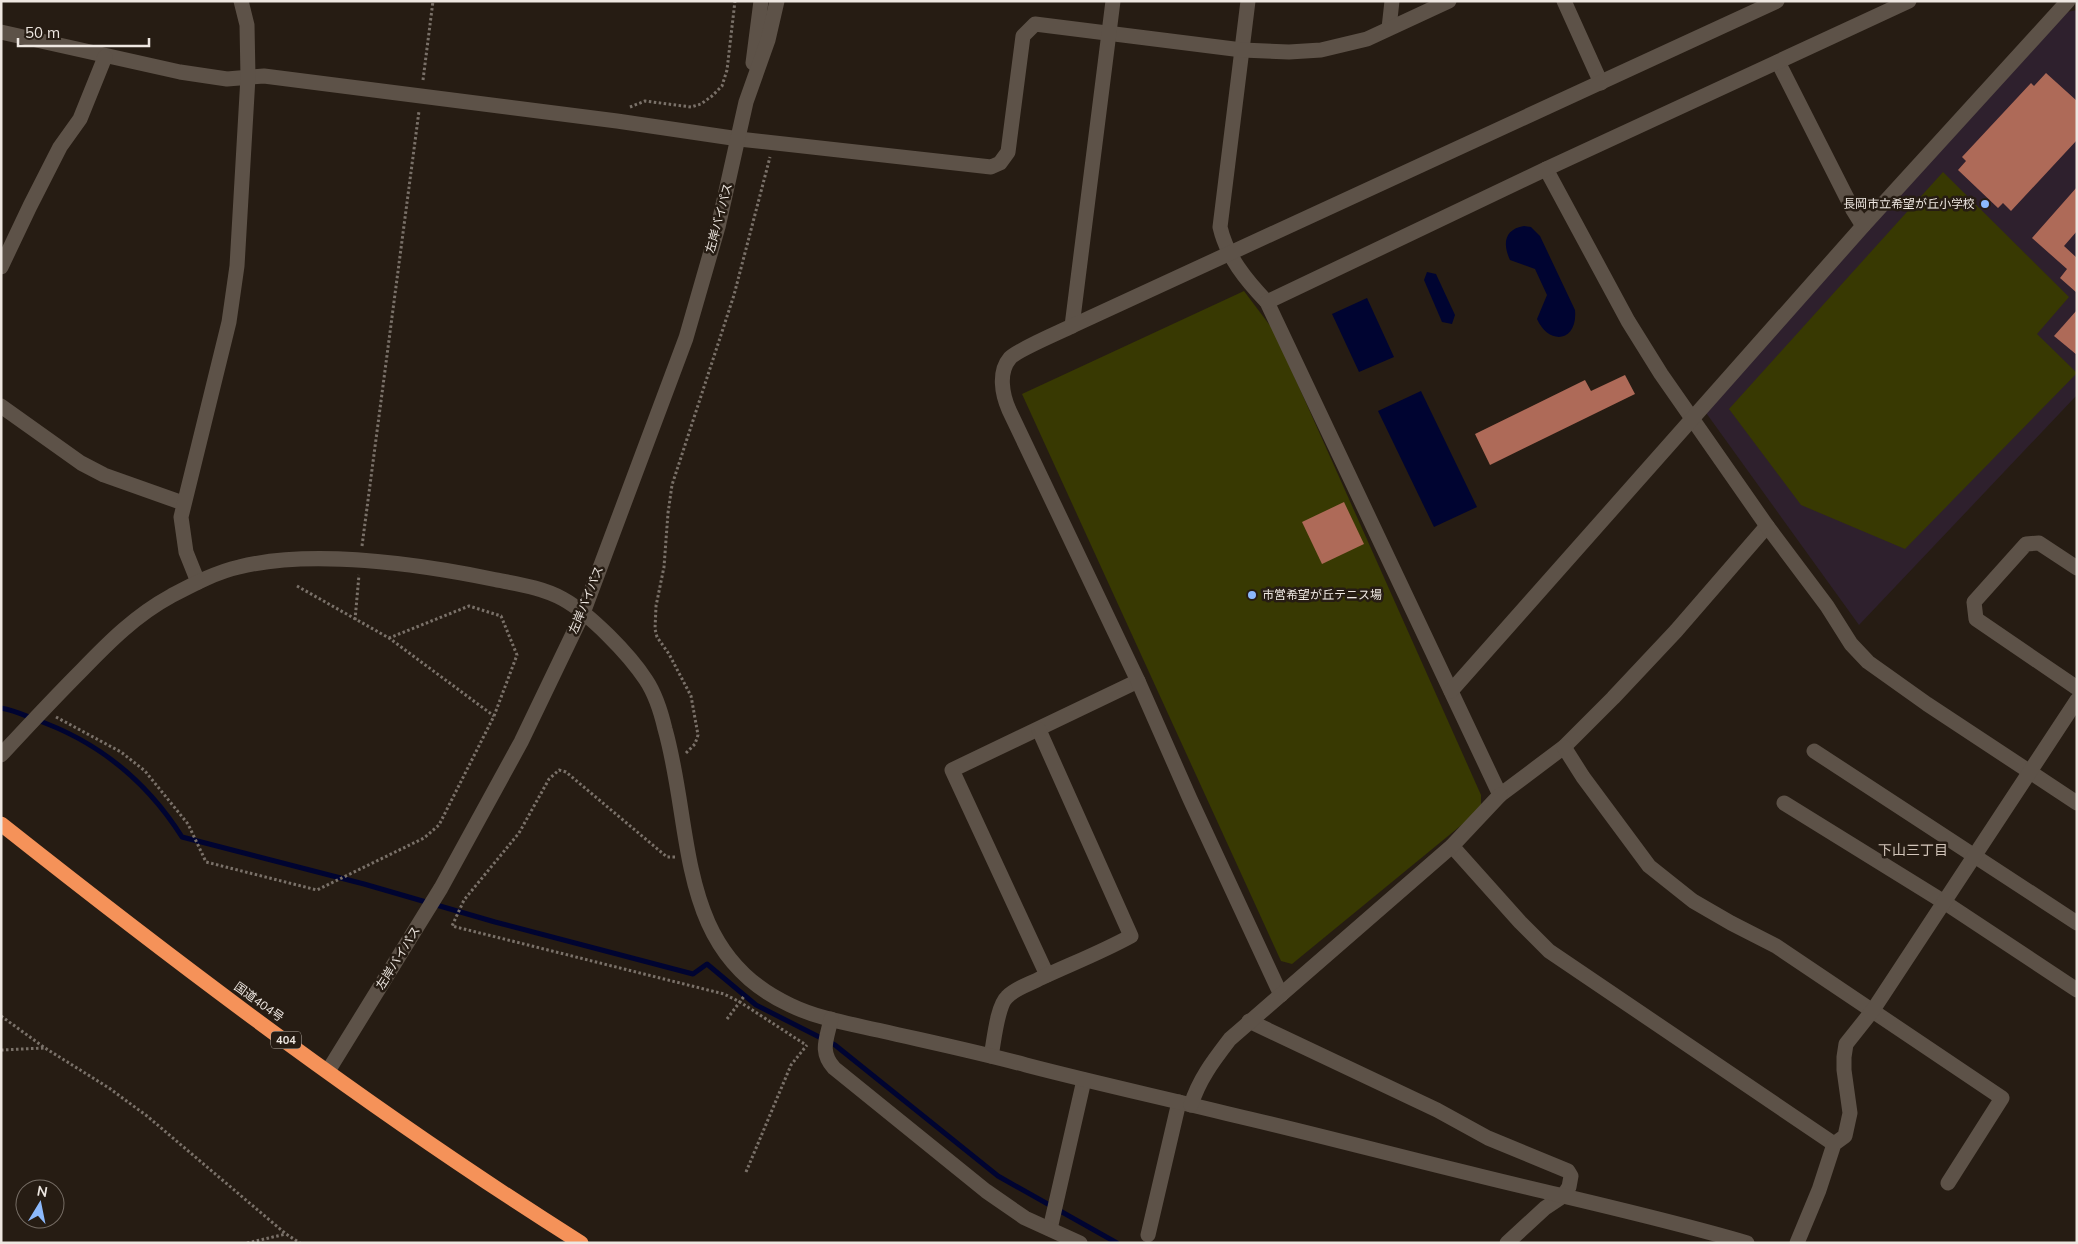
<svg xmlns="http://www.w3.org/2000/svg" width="2078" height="1244" font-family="Mulish,'Noto Sans JP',sans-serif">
	<rect width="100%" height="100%" fill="#261c13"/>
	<polygon fill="#2e202d" points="2077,10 2077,395 1859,625 1704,410 2067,12"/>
	<g fill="#383902">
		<polygon points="1943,172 2069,297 2037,334 2077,373 1905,549 1801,505 1729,409"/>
		<polygon points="1244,291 1274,331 1481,795 1481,809 1292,964 1281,961 1022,394"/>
	</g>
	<g fill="#000431">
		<path d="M1524 226 1531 227 1540 236 1575 310C1578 342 1549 346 1537 319L1547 295 1535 269 1510 260C1502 243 1505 229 1524 226Z"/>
		<polygon points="1427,272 1436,274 1455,315 1452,324 1442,322 1424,280"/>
		<polygon points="1367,298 1394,357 1359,372 1332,314"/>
		<polygon points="1421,391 1477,507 1434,527 1378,411"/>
	</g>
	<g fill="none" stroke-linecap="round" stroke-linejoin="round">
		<path stroke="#000431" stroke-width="5" d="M1 708C13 710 24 715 34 719 98 741 146 780 182 837L364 884 495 922 693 974 707 964 756 1005 835 1045 998 1176 1117 1243"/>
	</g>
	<g fill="#ae6a58">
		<polygon points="2046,73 2077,101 2077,140 2011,211 2003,203 1998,208 1958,170 1966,161 1962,157 2031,83 2034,86"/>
		<polygon points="2077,187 2077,231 2064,246 2077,258 2077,293 2060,278 2067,269 2032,238"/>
		<polygon points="2077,310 2077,355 2054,336"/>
		<polygon points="1625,375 1635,394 1490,465 1475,434 1585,380 1591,391"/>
		<polygon points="1344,502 1364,544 1322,564 1302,522"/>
	</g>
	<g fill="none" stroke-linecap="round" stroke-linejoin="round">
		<g stroke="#7a7169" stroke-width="3" stroke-dasharray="2.5 2.5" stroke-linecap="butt">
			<polyline points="423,80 433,1"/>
			<polyline points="630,107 645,101 691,107 701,104 712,96 722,86 727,70 735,1"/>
			<polyline points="362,546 419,111"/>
			<polyline points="297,586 389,638 494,716"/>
			<polyline points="355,620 359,575"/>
			<polyline points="56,717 121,752 145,771 188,824 206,862 317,890 424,838 439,825 494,716 517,655 501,616 469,606 389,638"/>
			<polyline points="686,753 695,744 698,735 691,696 669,654 657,637 655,629 656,606 664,567 668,513 672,485 734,295 770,157"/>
			<polyline points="675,857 667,857 566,772 559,770 549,779 519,833 464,900 452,926 724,994 740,1002 806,1045"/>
			<polyline points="1,1016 45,1048 109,1088 147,1116 286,1234 300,1243"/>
			<polyline points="727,1019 745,995"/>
			<polyline points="1,1050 44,1048"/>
			<polyline points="746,1172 791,1065 807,1045"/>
			<polyline points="247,1243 286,1234"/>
		</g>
		<g stroke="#5d5248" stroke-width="15">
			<path d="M1248 1 1220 227C1227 257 1246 280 1267 302L1500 795 1564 747 1613 698 1676 631 1767 526"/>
			<polyline points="1564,1 1601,83"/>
			<polyline points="1389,28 1392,1"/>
			<polyline points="1,32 180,72 227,79 264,76 617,121 739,139 991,167 1000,163 1008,152 1023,36 1035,24 1242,50 1289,52 1321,50 1367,39 1449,1"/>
			<polyline points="1778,62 1853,210 1863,226"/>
			<polyline points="1546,169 1628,321 1661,374 1767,526 1827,606 1851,644 1868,662 1927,704 2077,803"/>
			<polyline points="1,267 30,206 60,147 80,119 105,57"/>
			<polyline points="1267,302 1546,169 1909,1"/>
			<polyline points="1072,326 1113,1"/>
			<polyline points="1,406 81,463 104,475 183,503"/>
			<polyline points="2077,568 2039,543 2026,544 1974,602 1976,619 2077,688"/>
			<polyline points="198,582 186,552 181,517 229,322 237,266 248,77 247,25 241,1"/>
			<polyline points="1451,691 1863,226 2068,1"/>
			<polyline points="1564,747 1583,777 1649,866 1693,901 1731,923 1776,946 2002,1098 1948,1183"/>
			<polyline points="1814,751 2077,923"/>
			<polyline points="1784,803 1944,902 2077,990"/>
			<polyline points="1452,846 1520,922 1549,951 1834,1144"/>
			<polyline points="1047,975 952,770 1138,681"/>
			<path d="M1281 995 1190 799 1138 681 1009 410C1002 394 998 372 1010 358 1017 350 1060 332 1072 326L1777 1"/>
			<polyline points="1249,1021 1437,1110 1488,1138 1568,1171 1571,1176 1569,1187 1563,1196 1545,1208 1507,1243"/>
			<path d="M991 1056C994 1042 997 1006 1007 997 1015 988 1030 984 1041 978 1071 964 1102 952 1131 936L1039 730"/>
			<polyline points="1050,1229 1084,1080"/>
			<polyline points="1148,1235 1179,1102"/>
			<polyline points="1797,1243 1819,1190 1834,1144 1845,1136 1850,1113 1844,1070 1844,1057 1846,1044 1873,1010 2077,700"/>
		</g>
		<g stroke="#5d5248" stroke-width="15">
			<polyline points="753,63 761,1"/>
			<path d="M1 755C28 726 54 698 82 670 109 642 136 615 171 596 192 585 216 572 239 567 312 549 418 564 492 579 516 584 541 587 563 599 590 614 629 654 646 680 656 695 661 712 665 729 694 831 675 952 790 1005 819 1019 851 1024 882 1031 930 1042 978 1052 1026 1065 1095 1083 1164 1098 1233 1115 1315 1134 1397 1156 1480 1176 1569 1198 1659 1217 1747 1243"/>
			<path d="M831 1019C827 1039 819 1051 834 1068L986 1191 1025 1218 1080 1243"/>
			<polyline points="328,1071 441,888 521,742 583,613 686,338 718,227 746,102 768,40 777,1"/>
			<path d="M1191 1105C1199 1079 1214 1060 1230 1039L1452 846 1500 795"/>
		</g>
		<path stroke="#f59259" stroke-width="15" d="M1 824C188 972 379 1116 581 1243"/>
	</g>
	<g fill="#8cb9fc" stroke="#261c13" stroke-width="2">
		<circle cx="1985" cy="204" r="5"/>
		<circle cx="1252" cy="595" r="5"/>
	</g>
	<g text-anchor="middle" stroke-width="5" stroke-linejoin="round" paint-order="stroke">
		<rect fill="#261c13" stroke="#b2aaa3" stroke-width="1" x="271" y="1031.5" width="30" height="17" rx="4"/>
		<g font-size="11" font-weight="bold" fill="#eee7e1">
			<text x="286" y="1044">404</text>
		</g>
		<g font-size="12" fill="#eee7e1" stroke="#261c13" text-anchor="end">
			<text x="1975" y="208">長岡市立希望が丘小学校</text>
			<text x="1262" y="599" text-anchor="start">市営希望が丘テニス場</text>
		</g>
		<g font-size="12" fill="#eee7e1" stroke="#261c13">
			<text transform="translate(719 218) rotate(-75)" y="4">左岸バイパス</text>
			<text transform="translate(586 600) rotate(-68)" y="4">左岸バイパス</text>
			<text transform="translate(398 958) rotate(-58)" y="4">左岸バイパス</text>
			<text transform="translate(259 1002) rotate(36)" y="4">国道404号</text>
		</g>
		<g font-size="14" fill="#d2c5ba" stroke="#261c13">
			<text x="1913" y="855">下山三丁目</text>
		</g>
	</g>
	<rect width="2078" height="1244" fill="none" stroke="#eee7e1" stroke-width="5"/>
	<g transform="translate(40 1204) rotate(10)"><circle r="24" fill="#261c13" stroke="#766d65"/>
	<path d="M0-4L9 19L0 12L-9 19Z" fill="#8cb9fc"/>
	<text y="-8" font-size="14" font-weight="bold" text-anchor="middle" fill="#eee7e1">N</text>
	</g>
	<path d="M18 38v8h131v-8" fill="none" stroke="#eee7e1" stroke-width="2.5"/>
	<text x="25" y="38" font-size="15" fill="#eee7e1" stroke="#261c13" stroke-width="4" paint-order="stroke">50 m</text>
</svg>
